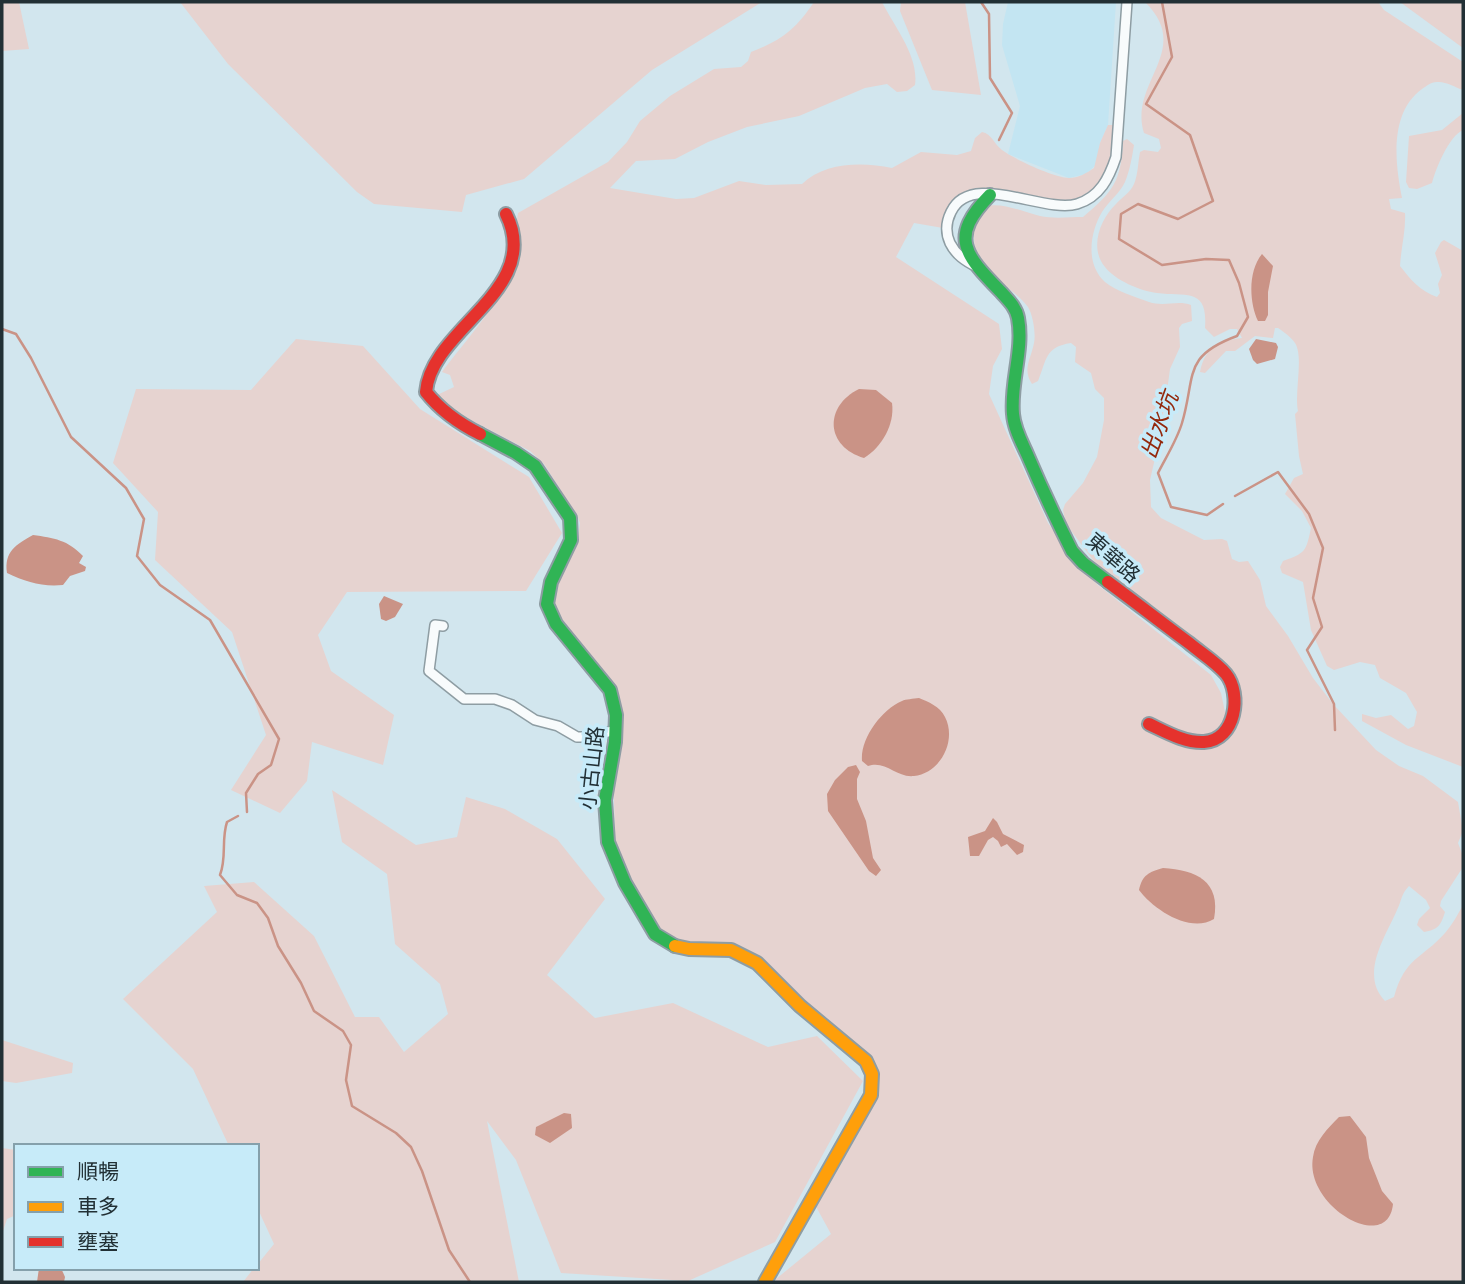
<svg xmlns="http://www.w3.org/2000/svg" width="1465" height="1284" font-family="'Space Grotesk','Noto Sans TC',sans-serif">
	<rect width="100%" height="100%" fill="#d2e6ee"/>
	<polygon fill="#c3e5f2" points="1008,2 1116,2 1108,125 1100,143 1097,164 1086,174 1069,178 1008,154 1020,106 1002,45 1003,24"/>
	<g fill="#e6d3d0">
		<polygon points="2,2 19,2 29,49 2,51"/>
		<polygon points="180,2 762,2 652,70 524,179 466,195 462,212 374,204 357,192 228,64"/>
		<path d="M814 2H882C895 28 919 56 915 85L907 91 897 92 887 84 865 88 799 116 747 127 708 142 675 159 636 161 610 188 676 199 694 198 739 181 766 185 802 184C825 162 862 162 892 168L921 152 957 155 971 151 975 138 982 132C992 134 994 144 1002 150 1014 159 1053 177 1069 178 1078 178 1087 173 1094 168L1100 143 1108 125H1113C1115 165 1107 187 1068 203L986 189 972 191 943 228 914 223 896 257 999 324 1002 349 993 366 989 394 1048 523 1079 566 1098 585 1211 675 1221 693 1225 712 1240 709 1226 667 1096 564 1066 524 1063 510 1065 504 1083 483 1097 457 1104 420V398L1095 389 1091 373 1075 362 1076 347 1071 343C1045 347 1047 359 1038 381L1032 384C1022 369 1031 359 1034 343 1036 334 1033 315 1028 307 1015 289 991 280 980 264 974 254 974 243 974 232 972 187 1018 211 1040 216 1053 219 1070 217 1083 217 1114 191 1121 181 1123 141L1127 139 1134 145C1132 157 1130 170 1125 182 1120 193 1109 201 1102 212 1090 232 1085 264 1105 282 1116 291 1135 297 1149 302 1164 307 1178 300 1191 305L1192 321 1182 324 1179 328 1180 347 1170 369 1165 406 1156 437V454L1150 480 1151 507 1161 518 1204 540 1222 539 1227 541 1232 559 1239 562 1248 561 1260 580 1266 606 1288 636 1313 678 1333 704 1376 750 1399 766 1423 776 1458 802 1463 831 1458 843 1463 856V867L1441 901 1440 906 1445 912C1441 925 1438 930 1424 932L1417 925 1419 919 1430 908 1426 900 1409 886C1401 894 1402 900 1397 910 1386 936 1359 974 1385 1001L1394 997C1405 957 1422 959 1445 933 1452 925 1458 914 1463 905V1282H775L776 1279 831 1234 814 1203 877 1079 761 963 709 946 674 941 656 928 623 865 615 842 612 712 602 686 560 628 550 600 553 586 578 537 580 523 578 518 544 464 530 451 446 407 437 395 454 387 450 375 442 372C461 346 519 281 521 250 521 237 515 226 518 213L608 162 627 142 640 121 670 96 714 69 741 67 748 61 751 52C782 40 795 30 814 2Z"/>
		<polygon points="901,2 965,2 981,95 932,90 900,11"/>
		<path d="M1145 2H1378L1384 10 1463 62V90C1455 87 1445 81 1437 82 1430 82 1427 86 1422 89 1389 113 1395 163 1402 198L1389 199 1391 209 1405 213C1406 231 1401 248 1400 266 1411 280 1420 291 1437 297L1440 293 1438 284 1442 275 1435 253 1441 242 1444 240 1463 251V767L1406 745 1362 721V714L1376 718 1391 715 1408 729 1414 726 1417 712 1406 693 1380 678 1375 665 1360 662 1334 670 1327 666 1311 630 1303 582 1282 573 1280 567 1283 561C1306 553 1306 551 1311 528L1302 511 1285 494 1294 478 1303 474 1299 456 1295 414 1298 411C1294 393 1304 357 1295 343 1291 337 1284 332 1278 328H1275L1273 338 1255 336 1235 351H1226L1205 373 1200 372C1205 347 1219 341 1242 338L1237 329H1230L1214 337 1205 328C1208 287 1187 297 1157 293 1140 291 1115 280 1105 267 1089 248 1100 219 1116 204 1122 197 1130 193 1134 184 1138 175 1138 162 1140 152L1144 150 1158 152 1161 148 1159 139 1144 133C1128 83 1194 50 1145 2Z"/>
		<polygon points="1400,2 1463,2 1463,48"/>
		<path d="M1463 113V130C1449 136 1436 168 1432 183L1417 189 1409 188 1406 182 1409 136 1442 130Z"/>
		<polygon points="296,339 363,346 420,409 529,477 562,533 526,591 347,592 318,635 331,671 394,715 383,765 312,742 307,781 280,813 231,790 266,735 232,632 155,560 158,512 113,463 136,389 251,390"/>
		<polygon points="332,790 416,845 457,837 466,797 505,809 557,839 605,899 547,975 595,1018 673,1003 768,1047 817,1036 863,1081 775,1242 688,1281 561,1273 516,1160 487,1121 519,1282 243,1282 254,1268 257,1268 257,1265 274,1244 257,1207 257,1146 229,1146 193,1069 123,999 217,912 204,886 254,882 314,936 355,1017 379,1017 404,1052 448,1014 440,984 395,944 387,874 342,842"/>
		<polygon points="2,1040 73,1063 72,1073 16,1083 2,1081"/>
		<polygon points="2,1148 16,1150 16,1215 7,1219 2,1234"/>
	</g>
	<g fill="#ca9386">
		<path d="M1262 254 1273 266 1268 292V315L1265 321H1258C1249 302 1248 271 1262 254Z"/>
		<polygon points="1256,339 1276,343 1278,347 1275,359 1257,364 1253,360 1249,349"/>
		<path d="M859 389 876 390 892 403C895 424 882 447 864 458 826 447 823 407 859 389Z"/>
		<path d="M33 535C54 538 68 540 83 556L79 563 86 567 85 571 70 576 63 585C42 587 26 582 7 573 4 551 16 545 33 535Z"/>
		<polygon points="384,596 403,604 395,617 386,621 381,619 379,604"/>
		<path d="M919 698C928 702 940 706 945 717 957 740 941 773 914 776 896 778 886 760 868 766L862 761C860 739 881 710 902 701 906 699 913 699 919 698Z"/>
		<polygon points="856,765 860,772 857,779 857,799 866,821 873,858 881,870 876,876 869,871 828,811 827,794 835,780 848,767"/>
		<polygon points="993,818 997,822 1003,834 1024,845 1023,852 1017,855 1007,844 1001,847 998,841 993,837 988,840 979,856 970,856 968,837 985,831"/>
		<path d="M1163 868C1196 870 1221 881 1214 919 1190 934 1153 909 1139 890 1142 875 1149 872 1163 868Z"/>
		<polygon points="564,1113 571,1114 572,1128 550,1143 535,1135 536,1127"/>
		<path d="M1350 1116 1366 1137 1369 1158 1382 1191 1393 1204C1388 1255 1304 1206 1313 1157 1315 1141 1328 1128 1339 1117Z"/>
		<polygon points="39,1268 61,1268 65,1277 64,1282 37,1282"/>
	</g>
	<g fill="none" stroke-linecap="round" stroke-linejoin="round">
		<g stroke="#ca9386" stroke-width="2.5">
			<polyline points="981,2 989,14 990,78 1012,113 999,140"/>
			<path d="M1162 2 1172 57 1146 104 1190 135 1213 201 1178 219 1138 204 1121 214 1119 239 1162 265 1206 259 1229 260 1239 283 1248 317 1237 336C1182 356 1196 376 1182 423 1177 440 1166 457 1158 473L1171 507 1207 515 1223 504"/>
			<polyline points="2,329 16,334 31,358 71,437 126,488 144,519 137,556 160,585 210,620 279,739 271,765 258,774 246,793 247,812"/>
			<polyline points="1235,496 1278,472 1309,514 1323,548 1313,598 1322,627 1307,650 1334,704 1335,730"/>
			<path d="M238 816 227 822C221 840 227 857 220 875L237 895 257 903 268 918 278 946 301 983 314 1011 343 1031 351 1045 346 1080 352 1106 396 1133 411 1147 422 1171 449 1250 470 1282"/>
		</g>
		<defs>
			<g id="street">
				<path d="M977 267C965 261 956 255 950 243 945 232 946 222 951 212 971 170 1044 214 1077 204 1100 197 1109 178 1116 157L1127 2"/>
				<polyline points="443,626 435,625 429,671 464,699 495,699 512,705 535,720 558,726 577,737 591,737 615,730"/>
			</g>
			<g id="fast">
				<path d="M990 195C949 237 964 254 1001 292 1008 300 1016 307 1018 318 1024 350 1010 382 1013 414 1014 428 1021 441 1027 454 1041 487 1056 519 1072 551L1083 563 1108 582"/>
				<polyline points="480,434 516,453 535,466 570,518 571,540 551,582 547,604 556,624 610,690 616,715 615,742 605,800 608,842 625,883 655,934 675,946"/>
			</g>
			<polyline id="slow" points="675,946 689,949 731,950 757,963 800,1006 866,1061 872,1074 871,1095 765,1282"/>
			<g id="jam">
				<path d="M480 434C458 423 441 411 426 392 431 328 544 290 506 214"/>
				<path d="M1108 582C1135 602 1162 623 1189 643 1201 653 1216 662 1226 674 1242 694 1236 740 1204 742 1185 743 1166 732 1149 724"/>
			</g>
		</defs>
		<use href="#street" stroke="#8e9da3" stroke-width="12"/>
		<use href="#fast" stroke="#8e9da3" stroke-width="16"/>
		<use href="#slow" stroke="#8e9da3" stroke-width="16"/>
		<use href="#jam" stroke="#8e9da3" stroke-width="16"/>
		<use href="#street" stroke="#f8fbfc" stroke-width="9"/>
		<use href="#fast" stroke="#30b455" stroke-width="12"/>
		<use href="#slow" stroke="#ff9f0a" stroke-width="12"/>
		<use href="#jam" stroke="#e5322d" stroke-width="12"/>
	</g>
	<g text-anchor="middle" stroke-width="7" stroke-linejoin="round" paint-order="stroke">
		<g font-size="21" fill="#223035" stroke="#c7ebf9">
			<text transform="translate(1113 558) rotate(41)" y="7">東華路</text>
			<text transform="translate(592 768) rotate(-84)" y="7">小古山路</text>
		</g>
		<g font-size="23" font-style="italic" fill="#94290d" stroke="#c7ebf9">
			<text transform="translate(1159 425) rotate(-70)" y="8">出水坑</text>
		</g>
	</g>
	<rect width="1465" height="1284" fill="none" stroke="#223035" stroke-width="7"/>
	<rect x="14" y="1144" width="245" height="126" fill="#c7ebf9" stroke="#85a0ab" stroke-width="2"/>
	<rect x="28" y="1167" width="35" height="10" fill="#30b455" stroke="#85a0ab" stroke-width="2"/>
	<text x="77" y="1179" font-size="21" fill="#223035">順暢</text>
	<rect x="28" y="1202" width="35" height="10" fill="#ff9f0a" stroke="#85a0ab" stroke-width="2"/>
	<text x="77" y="1214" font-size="21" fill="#223035">車多</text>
	<rect x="28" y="1237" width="35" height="10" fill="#e5322d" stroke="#85a0ab" stroke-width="2"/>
	<text x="77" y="1249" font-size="21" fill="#223035">壅塞</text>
</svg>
